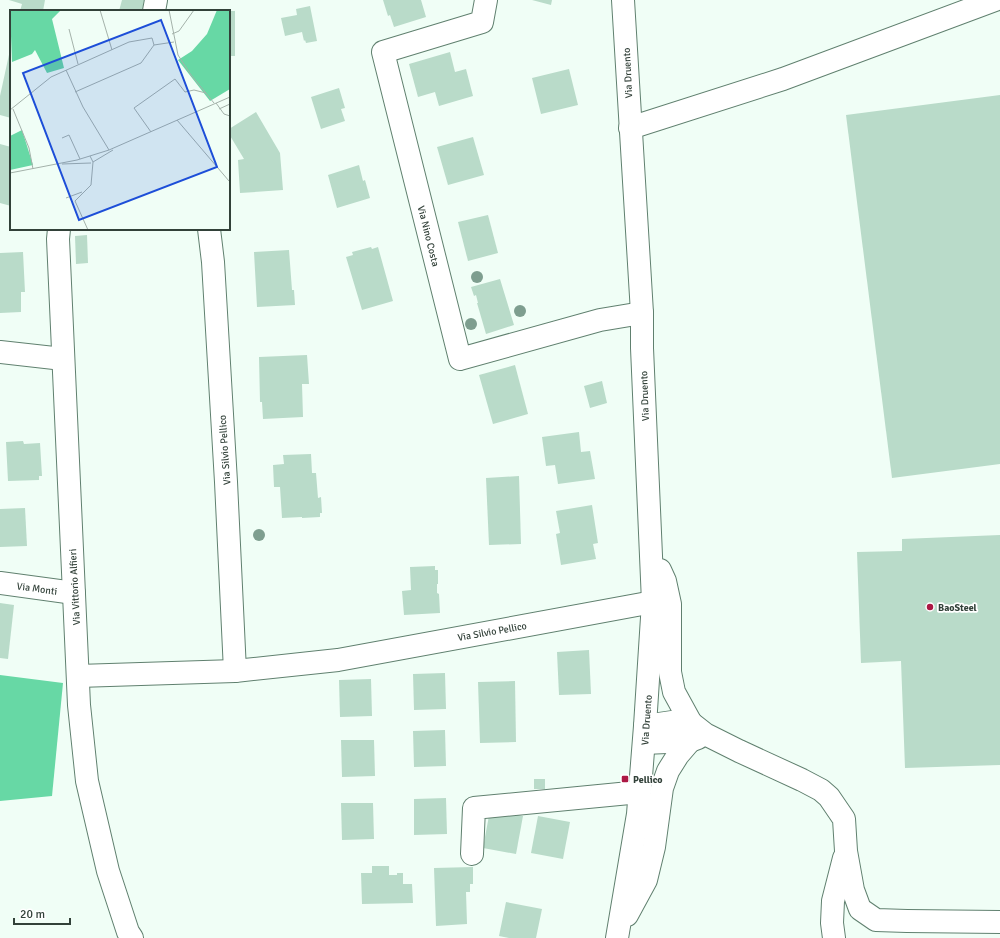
<svg xmlns="http://www.w3.org/2000/svg" width="1000" height="938" font-family="Signika,sans-serif">
	<rect width="100%" height="100%" fill="#f0fef6"/>
	<polygon fill="#67d8a5" points="0,675 63,683 52,796 0,801"/>
	<g fill="#b9dbc9">
		<polygon points="9,0 45,0 43,11 20,11 22,4"/>
		<polygon points="122,0 144,0 142,11 119,11"/>
		<polygon points="383,0 421,0 426,17 394,27 390,15 388,16"/>
		<polygon points="532,0 552,0 551,5"/>
		<polygon points="310,6 317,41 306,43 305,40 304,41 302,32 285,36 281,18 297,15 296,9"/>
		<rect x="229" y="11" width="6" height="45"/>
		<polygon points="10,50 11,50 11,118 0,115 0,96"/>
		<polygon points="450,52 455,72 466,69 473,96 439,106 435,92 418,97 409,64"/>
		<polygon points="569,69 578,105 541,114 532,78"/>
		<polygon points="339,88 345,108 341,109 345,121 321,129 311,97"/>
		<polygon points="1000,95 1000,464 892,478 846,115"/>
		<polygon points="256,112 280,153 283,190 240,193 238,160 244,159 229,134 229,129"/>
		<polygon points="473,137 484,175 448,185 437,147"/>
		<polygon points="0,144 11,147 11,206 0,203"/>
		<polygon points="359,165 363,181 365,180 370,198 337,208 328,175"/>
		<polygon points="488,215 498,253 468,261 458,222"/>
		<polygon points="87,235 88,263 76,264 75,236"/>
		<polygon points="371,247 372,249 378,247 393,301 362,310 346,257 353,255 352,252"/>
		<polygon points="289,250 292,290 294,290 295,305 257,307 254,252"/>
		<polygon points="23,252 25,292 21,292 21,312 0,313 0,253"/>
		<polygon points="500,279 514,325 486,334 477,303 478,303 476,295 474,296 471,287"/>
		<polygon points="307,355 309,384 302,384 303,417 263,419 262,402 260,402 259,357"/>
		<polygon points="515,365 528,414 493,424 479,375"/>
		<polygon points="602,381 607,403 590,408 584,386"/>
		<polygon points="579,432 581,452 590,451 595,479 558,484 555,465 546,466 542,437"/>
		<polygon points="23,441 24,444 40,443 42,476 39,476 39,480 8,481 6,442"/>
		<polygon points="311,454 312,473 316,473 318,498 321,497 322,513 320,513 320,517 302,518 302,517 282,518 280,487 274,487 273,465 284,464 283,455"/>
		<polygon points="519,476 521,544 489,545 486,478"/>
		<polygon points="592,505 598,543 593,544 596,559 561,565 556,534 560,533 556,511"/>
		<polygon points="25,508 27,546 0,547 0,509"/>
		<polygon points="1000,535 1000,765 905,768 901,661 861,663 857,552 902,551 902,539"/>
		<polygon points="435,566 435,570 438,570 438,584 437,584 437,593 439,594 440,613 404,615 402,591 411,590 410,567"/>
		<polygon points="0,603 14,605 8,659 0,658"/>
		<polygon points="589,650 591,694 559,695 557,652"/>
		<polygon points="445,673 446,709 414,710 413,674"/>
		<polygon points="371,679 372,716 340,717 339,680"/>
		<polygon points="515,681 516,742 480,743 478,682"/>
		<polygon points="445,730 446,766 414,767 413,731"/>
		<polygon points="341,740 374,740 375,776 342,777"/>
		<rect x="534" y="779" width="11" height="10"/>
		<polygon points="446,798 447,834 414,835 414,799"/>
		<polygon points="341,803 373,803 374,839 342,840"/>
		<polygon points="490,810 523,816 516,854 483,848"/>
		<polygon points="538,816 570,822 563,859 531,853"/>
		<polygon points="372,866 389,866 389,875 397,875 397,873 403,873 403,884 412,884 413,903 362,904 361,873 372,873"/>
		<polygon points="473,867 473,884 470,884 470,892 466,892 467,924 436,926 434,868"/>
		<polygon points="506,902 542,909 536,938 509,938 499,936"/>
	</g>
	<g fill="none" stroke-linecap="round" stroke-linejoin="round">
		<defs>
			<g id="minor">
				<polyline points="486,0 482,22 383,52 460,359 600,320 642,313"/>
				<polyline points="154,11 156,0"/>
				<polyline points="630,128 783,79 995,0"/>
				<polyline points="59,229 58,239 79,705 87,781 108,871 128,932 132,938"/>
				<polyline points="209,229 213,262 226,482 235,671"/>
				<polyline points="0,352 63,359"/>
				<polyline points="660,570 665,581 670,604 670,672 674,692 691,723"/>
				<polyline points="0,583 74,593"/>
				<polyline points="78,676 235,671 338,660 653,602"/>
				<polyline points="645,726 679,721 691,723 705,734 739,751 802,780 821,790 829,797 844,819 846,851 853,890 860,909 876,920 907,921 1000,922"/>
				<polyline points="644,743 690,741 698,738"/>
				<polyline points="472,854 474,808 640,792"/>
				<polyline points="627,915 646,880 654,847 662,788 668,771 678,755 690,741"/>
				<polyline points="617,938 638,814 645,726 653,602 642,348 642,313 623,0"/>
				<polyline points="834,938 832,923 833,901 844,858"/>
			</g>
		</defs>
		<use href="#minor" stroke="#60806f" stroke-width="24"/>
		<use href="#minor" stroke="#fff" stroke-width="22"/>
	</g>
	<g fill="#7e9e8f">
		<circle cx="477" cy="277" r="6"/>
		<circle cx="520" cy="311" r="6"/>
		<circle cx="471" cy="324" r="6"/>
		<circle cx="259" cy="535" r="6"/>
	</g>
	<g fill="#ac1844" stroke="#fff" stroke-width="1.5">
		<circle cx="930" cy="607" r="4"/>
		<rect x="621" y="775" width="8" height="8" rx="2"/>
	</g>
	<g text-anchor="middle" stroke-width="3.5" stroke-linejoin="round" paint-order="stroke">
		<g font-size="10" fill="#324139" stroke="#fff">
			<text transform="translate(627 73) rotate(-93)" y="4">Via Druento</text>
			<text transform="translate(429 236) rotate(76)" y="4">Via Nino Costa</text>
			<text transform="translate(644 396) rotate(-92)" y="4">Via Druento</text>
			<text transform="translate(224 450) rotate(-94)" y="4">Via Silvio Pellico</text>
			<text transform="translate(74 587) rotate(-93)" y="4">Via Vittorio Alfieri</text>
			<text transform="translate(37 588) rotate(8)" y="4">Via Monti</text>
			<text transform="translate(492 631) rotate(-10)" y="4">Via Silvio Pellico</text>
			<text transform="translate(646 720) rotate(-86)" y="4">Via Druento</text>
		</g>
		<g font-size="10" font-weight="bold" fill="#324139" stroke="#fff" text-anchor="start">
			<text x="938" y="611">BaoSteel</text>
			<text x="633" y="783">Pellico</text>
		</g>
	</g>
	<g transform="translate(10 10)">
		<rect width="220" height="220" fill="#f0fef6"/>
		<path d="M0 0H51L42 9 54 58 37 63 25 40 22 44 2 52ZM207 0H220V79L200 91 168 50 182 41 197 24ZM12 120 23 155 0 160V126Z" fill="#67d8a5"/>
		<path fill="none" stroke="#a4b2aa" stroke-width="1" d="M90 0 102 40M159 0 168 45 181 65 204 93M59 19 68 54M162 24 169 21 184 0M56 60 73 97 99 140M65 82 131 53 144 35M206 93 214 104 220 106M3 99 19 138 23 159M209 99 220 94M0 100 41 67 119 32 142 28 144 35 164 32M167 110 219 171M141 122 124 98 165 69 175 82 184 80 196 83M52 128 59 125 70 149M83 152 103 140M52 154 81 153M0 163 67 150 99 140 220 87M56 188 72 182M78 220 65 191 81 175 83 152 80 146"/>
		<path fill="#1d4ed8" fill-opacity="0.15" stroke="#1d4ed8" stroke-width="2" d="M151 10 207 157 69 210 13 63Z"/>
		<rect width="220" height="220" fill="none" stroke="#324139" stroke-width="2"/>
	</g>
	<path d="M14 918v6h56v-6" fill="none" stroke="#324139" stroke-width="2"/>
	<text x="20" y="918" font-size="12" fill="#324139" stroke="#ffffff" stroke-width="3" paint-order="stroke">20 m</text>
</svg>
